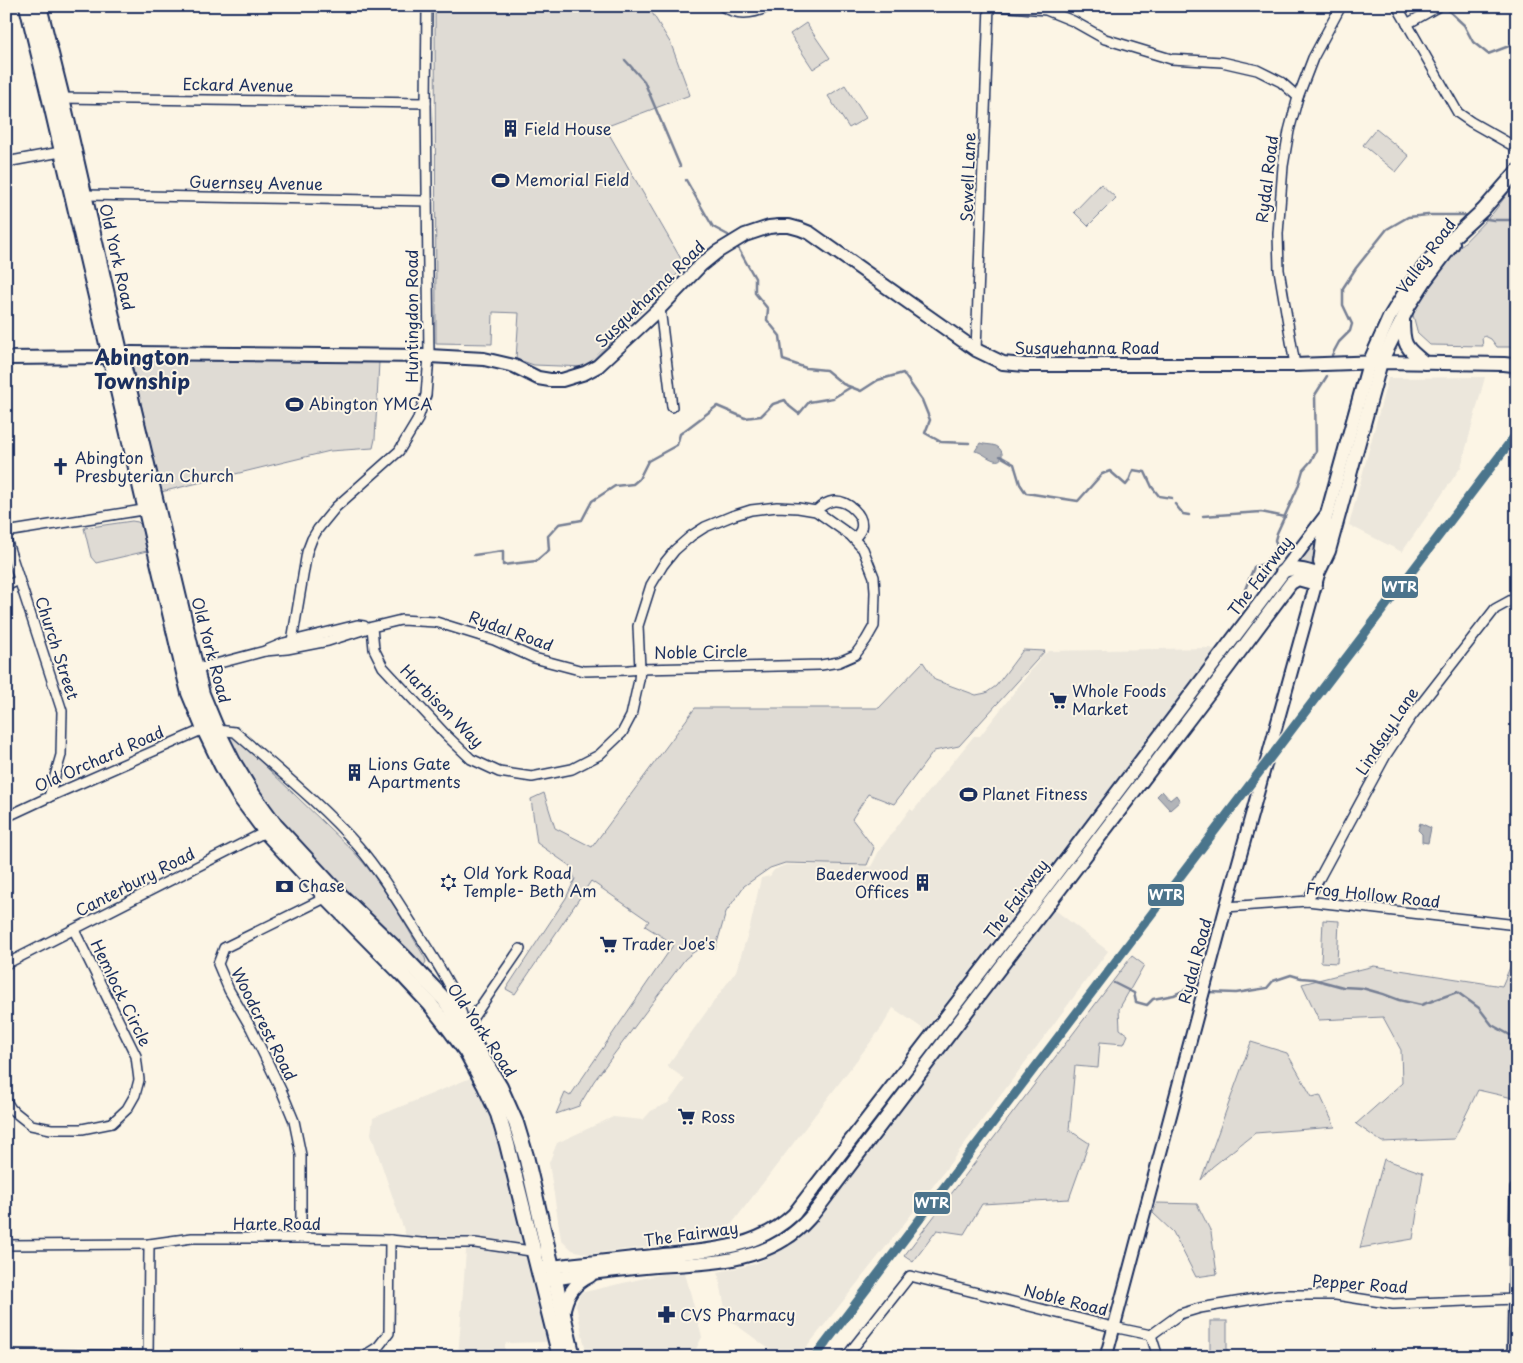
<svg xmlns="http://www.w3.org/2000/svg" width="1523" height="1363" font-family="'Playpen Sans',sans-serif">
	<rect width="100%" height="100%" fill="#fcf5e5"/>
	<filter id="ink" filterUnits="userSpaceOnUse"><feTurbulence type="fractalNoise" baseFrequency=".02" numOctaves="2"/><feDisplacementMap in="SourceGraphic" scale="10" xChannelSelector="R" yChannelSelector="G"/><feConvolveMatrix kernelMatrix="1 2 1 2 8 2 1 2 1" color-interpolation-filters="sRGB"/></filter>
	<g filter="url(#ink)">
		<g fill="#ece7dc">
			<polygon points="1485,377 1461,467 1402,552 1349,525 1388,378"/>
			<polygon points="1210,648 1216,650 925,1030 893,1008 882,1027 731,1225 712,1239 588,1254 572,1250 561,1239 549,1163 557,1143 613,1117 643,1120 651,1111 668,1103 685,1079 667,1066 736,971 750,927 761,878 770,876 774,870 785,865 850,865 871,867 879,851 910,809 913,811 974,736 980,736 1043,655 1049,651"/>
			<polygon points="1050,906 1108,951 922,1201 799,1357 780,1357 727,1318 718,1272 755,1264 782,1250 808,1230"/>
			<polygon points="473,1077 497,1132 550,1342 507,1343 505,1344 505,1356 458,1357 467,1238 406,1236 371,1134 373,1118"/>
			<polygon points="685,1273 702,1337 692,1357 587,1357 576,1305 580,1293 662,1274"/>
		</g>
		<g fill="#dfdbd4" stroke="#7d8599">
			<polygon points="435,6 648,6 671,44 690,95 605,127 685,266 586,367 534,365 516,359 519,313 493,312 492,344 436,343"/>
			<polygon points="806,23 830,58 813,69 790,34"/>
			<polygon points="845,85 866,118 849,128 828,96"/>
			<polygon points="1376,129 1409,156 1396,172 1363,145"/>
			<polygon points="1517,181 1517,347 1497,347 1491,339 1485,336 1482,338 1483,346 1430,345 1418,334 1413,315 1425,289 1448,259 1493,213"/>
			<polygon points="1101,184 1116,198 1088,226 1074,212"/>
			<polygon points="135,360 379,362 375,439 373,448 330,451 161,492 132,364"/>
			<polygon points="132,521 138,522 141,525 147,551 96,563 91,557 84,528"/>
			<polygon points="1308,544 1316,546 1311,567 1294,563"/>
			<path d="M1023 650 1045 651 959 746 934 751 894 804 868 794 852 819 874 848 867 865 785 863 770 868 744 886 726 912 715 950C700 946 696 950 685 959L594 1081 579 1106 556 1114 565 1093 570 1096 674 944 645 926 649 921 591 881 515 994 506 989 566 898 575 879 570 866 537 843 531 799 544 793 555 828 592 847 695 708H879L923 662 935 680 976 695 986 693 996 686Z"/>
			<path d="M230 736 235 737 353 851C383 883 403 921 425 958L426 962 424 965 419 967 299 845 259 797 227 738Z"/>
			<polygon points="1323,920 1339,921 1337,963 1321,962"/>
			<polygon points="1517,951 1517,1099 1478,1090 1454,1139 1382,1142 1356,1124 1402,1083 1401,1050 1383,1017 1319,1020 1302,984 1374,966 1502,986"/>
			<polygon points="1132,956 1144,965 1119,1009 1120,1029 1128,1035 1124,1044 1100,1042 1098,1068 1075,1066 1069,1130 1089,1143 1069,1199 982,1204 964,1234 937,1230 913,1262 904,1256"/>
			<polygon points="1251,1042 1287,1053 1312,1097 1320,1095 1335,1127 1255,1133 1212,1167 1201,1180"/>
			<polygon points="1384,1159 1423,1173 1413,1239 1360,1248"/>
			<polygon points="818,1190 820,1191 822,1194 802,1218 792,1228 753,1250 727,1253 747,1246"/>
			<polygon points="1157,1203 1197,1204 1211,1232 1217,1274 1196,1277 1173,1232 1153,1213"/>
			<rect x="1210" y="1321" width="17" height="32"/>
		</g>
		<g fill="#b2b4b8" stroke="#767f94">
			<path d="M980 443C985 445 991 444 996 446 1005 450 1004 463 994 460 987 458 982 452 975 451Z"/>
			<polygon points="1162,791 1170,800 1176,795 1180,801 1170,810 1157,796"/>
			<polygon points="1420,823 1431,828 1428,843 1422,842 1422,834 1418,830"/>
		</g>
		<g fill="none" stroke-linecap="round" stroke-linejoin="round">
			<g stroke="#767f94" stroke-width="2.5">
				<polyline points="1449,11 1464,25 1473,42 1488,54 1517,43"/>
				<polyline points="625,60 644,81 680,166"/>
				<polyline points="686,180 713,227 728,235"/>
				<polyline points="1480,218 1494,220 1517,220"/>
				<polyline points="738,248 755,278 755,293 768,309 767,320 780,336 783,360 806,368 826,370 843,384 861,391 878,380 903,373 922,400 930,420 925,433 941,442 969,443"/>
				<polyline points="1332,355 1339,342 1350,331 1352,324 1343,305 1343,288 1356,268 1387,229 1408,217 1428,215 1462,215 1470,216"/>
				<polyline points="1000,456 1014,464 1020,484 1026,493 1078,501 1102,474 1110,471 1126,485 1129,481 1133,470 1145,472 1152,487 1159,496 1172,498"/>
				<polyline points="1175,504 1183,514 1189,515"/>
				<polyline points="1203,516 1261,512 1285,517"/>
				<polyline points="474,555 503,551 503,565 536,561 549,550 548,536 559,524 582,520 592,501 615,486 633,484 639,479 648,461 677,445 680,434 717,406 745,418 761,416 773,404 785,400 789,406 799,414 809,402 833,398 851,387"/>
				<polyline points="1242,597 1254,567 1264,564 1277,547 1275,540 1277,533 1298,487 1303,470 1311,461 1316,451 1315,395 1327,376"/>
				<polyline points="1114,983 1134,993 1136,1002 1147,1005 1153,999 1174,995 1187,989 1198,990"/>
				<polyline points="1209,992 1236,993 1267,988 1273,981 1291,975 1301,978 1313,979 1343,987 1362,988 1383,994 1399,1000 1421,1005 1457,992 1479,1008 1492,1025 1510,1035"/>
			</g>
			<defs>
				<g id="minor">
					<path d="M722 6C737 16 754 14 770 6"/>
					<polyline points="997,6 1046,10 1073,21 1105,39 1171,59 1222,62 1257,70 1281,82 1298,97"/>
					<polyline points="1397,6 1458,113 1471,122 1517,148"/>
					<polyline points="1407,24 1439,6"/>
					<polyline points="59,98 426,103"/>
					<polyline points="6,162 66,151"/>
					<polyline points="85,195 427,201"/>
					<polyline points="660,308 672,407"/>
					<polyline points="976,350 989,6"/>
					<polyline points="1295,365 1279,270 1278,234 1283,166 1289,131 1298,97 1313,58 1341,6"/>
					<path d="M816 511C821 506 826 502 834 501 847 500 865 515 861 529 860 533 856 536 854 539"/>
					<polyline points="6,532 149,509"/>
					<polyline points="6,539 62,711 61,755 49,797"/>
					<polyline points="6,586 19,580"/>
					<polyline points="292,641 307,552 312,539 318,529 336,507 399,451 417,421 426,395 429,356 426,103 427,6"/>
					<polyline points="265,651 287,649 328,641 372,627 401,620 436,622 494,640 534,658 583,671 629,670 640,669 821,665 839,662 855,655 866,640 874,626 875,592 874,577 863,549 850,535 816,511 798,508 777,507 751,510 732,516 705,527 691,536 675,550 663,565 651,585 638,626 640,669 639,680 631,716 622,733 599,755 572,769 532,777 499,772 471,759 445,734 383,667 374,649 372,627"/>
					<polyline points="193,670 265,651 284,643 357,625 364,626"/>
					<path d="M217 730 235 732C277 769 321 804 358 846 382 874 401 907 421 938 437 964 457 992 464 1022"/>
					<polyline points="6,817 49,797 204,729"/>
					<polyline points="1307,901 1386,755 1411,717 1495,609 1517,597"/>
					<polyline points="1226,907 1307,901 1517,925"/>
					<polyline points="6,964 269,830"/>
					<polyline points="467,1032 472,1019 520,949"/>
					<polyline points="6,1101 11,1109 31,1125 51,1129 82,1129 112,1123 127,1109 135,1095 139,1080 136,1056 74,930"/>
					<polyline points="301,1238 301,1155 294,1121 282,1092 251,1028 229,990 218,964 224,948 329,896"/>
					<polyline points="6,1245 149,1244 192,1238 301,1238 390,1240 422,1243 475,1243 538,1252"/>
					<polyline points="1151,1335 1180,1314 1200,1308 1278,1295 1336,1295 1393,1304 1515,1299"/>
					<polyline points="6,1354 224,1357"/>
					<polyline points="148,1357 149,1244"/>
					<polyline points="362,1357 378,1347 389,1333 390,1240"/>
					<polyline points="846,1357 910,1276 1113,1327 1151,1335 1158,1357"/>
				</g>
				<polyline id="tertiary" points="1106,1357 1226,907 1318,576"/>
				<g id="secondary">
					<path d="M1403 320C1403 345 1405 347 1425 363"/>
					<polyline points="6,358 110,357 131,353 429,356 484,359 514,366 538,378 550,380 562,380 585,373 598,366 660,308 701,265 717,252 745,235 769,227 779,226 789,226 800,229 810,233 976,350 1003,363 1025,365 1295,365 1381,362 1504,364 1513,365 1517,368"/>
					<polyline points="1320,562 1326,517"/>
					<path d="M1282 572C1294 566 1306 571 1318 574"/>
					<polyline points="1318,574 1329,551 1381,362 1409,306 1425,281 1453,244"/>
					<path d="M544 1268C580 1263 617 1260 654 1256 705 1250 755 1251 794 1214L1029 909 1327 514 1369 363 1389 318 1408 287 1431 258 1483 210 1517 171"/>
					<path d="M546 1280C582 1274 619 1269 656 1266 700 1263 746 1264 785 1239 805 1227 818 1208 832 1189L1212 689 1291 583 1298 579 1316 584"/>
					<path d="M563 1314C566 1296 573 1284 590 1276"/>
					<polyline points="1514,1357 1517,1189"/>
				</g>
				<g id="trunk">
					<polyline points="27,6 50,100 184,673 189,693 204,729 222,766 240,797 266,832 326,897 402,974 430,1004 448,1027 466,1051 485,1086 498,1114 507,1144 560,1357"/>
					<polyline points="39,6 62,98 121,356 202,694 217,730 233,762 253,795 275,825 337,892 404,957 444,999 467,1032 500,1087 516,1123 526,1156 573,1357"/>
				</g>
			</defs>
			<use href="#minor" stroke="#1b2f5e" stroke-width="12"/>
			<use href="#tertiary" stroke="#1b2f5e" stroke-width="15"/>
			<use href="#secondary" stroke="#1b2f5e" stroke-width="16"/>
			<use href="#trunk" stroke="#1b2f5e" stroke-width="18"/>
			<use href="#minor" stroke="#fcf5e5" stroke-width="9"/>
			<use href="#tertiary" stroke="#fcf5e5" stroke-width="11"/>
			<use href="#secondary" stroke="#fcf5e5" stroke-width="12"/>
			<use href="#trunk" stroke="#fcf5e5" stroke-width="14"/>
			<defs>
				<polyline id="rail-1" points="815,1357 1517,433"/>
			</defs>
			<use href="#rail-1" stroke="#fcf5e5" stroke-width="12"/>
			<use href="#rail-1" stroke="#4c748c" stroke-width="9"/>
		</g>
	</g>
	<defs>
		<symbol id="building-bare" viewBox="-9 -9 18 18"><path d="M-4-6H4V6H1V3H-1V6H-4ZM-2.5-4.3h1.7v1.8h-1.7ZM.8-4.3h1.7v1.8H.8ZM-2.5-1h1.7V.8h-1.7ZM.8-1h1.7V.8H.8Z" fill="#1b2f5e" stroke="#fcf5e5" stroke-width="2.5" paint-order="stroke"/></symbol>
		<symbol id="stadium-bare" viewBox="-9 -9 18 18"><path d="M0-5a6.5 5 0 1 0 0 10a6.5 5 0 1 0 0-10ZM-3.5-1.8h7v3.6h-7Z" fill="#1b2f5e" stroke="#fcf5e5" stroke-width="2.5" paint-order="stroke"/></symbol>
		<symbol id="church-bare" viewBox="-9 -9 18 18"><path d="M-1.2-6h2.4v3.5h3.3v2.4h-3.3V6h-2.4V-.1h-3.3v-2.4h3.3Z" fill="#1b2f5e" stroke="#fcf5e5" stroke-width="2.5" paint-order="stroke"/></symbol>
		<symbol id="supermarket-bare" viewBox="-9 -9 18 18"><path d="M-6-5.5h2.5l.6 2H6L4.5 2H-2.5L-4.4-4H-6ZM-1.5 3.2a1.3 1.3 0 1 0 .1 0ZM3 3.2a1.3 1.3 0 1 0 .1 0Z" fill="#1b2f5e" stroke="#fcf5e5" stroke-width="2.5" paint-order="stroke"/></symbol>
		<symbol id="synagogue-bare" viewBox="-9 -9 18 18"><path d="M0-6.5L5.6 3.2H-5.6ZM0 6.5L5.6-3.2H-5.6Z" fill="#1b2f5e" stroke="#fcf5e5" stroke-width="2.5" paint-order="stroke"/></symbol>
		<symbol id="bank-bare" viewBox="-9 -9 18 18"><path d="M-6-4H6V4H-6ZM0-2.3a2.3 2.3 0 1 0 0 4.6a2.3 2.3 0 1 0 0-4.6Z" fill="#1b2f5e" stroke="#fcf5e5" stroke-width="2.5" paint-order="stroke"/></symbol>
		<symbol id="pharmacy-bare" viewBox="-9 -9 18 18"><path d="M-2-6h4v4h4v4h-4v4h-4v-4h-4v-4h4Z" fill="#1b2f5e" stroke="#fcf5e5" stroke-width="2.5" paint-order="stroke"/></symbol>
	</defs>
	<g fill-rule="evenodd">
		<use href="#building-bare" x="498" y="116" width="25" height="25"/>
		<use href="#stadium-bare" x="488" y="168" width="25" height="25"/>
		<use href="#stadium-bare" x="282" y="392" width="25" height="25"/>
		<use href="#church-bare" x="48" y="454" width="25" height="25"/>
		<use href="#supermarket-bare" x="1046" y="688" width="25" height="25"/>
		<use href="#building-bare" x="342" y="760" width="25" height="25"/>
		<use href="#stadium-bare" x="956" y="782" width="25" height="25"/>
		<use href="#synagogue-bare" x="436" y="870" width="25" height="25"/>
		<use href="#building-bare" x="910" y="870" width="25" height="25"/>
		<use href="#bank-bare" x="272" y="874" width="25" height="25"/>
		<use href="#supermarket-bare" x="596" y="932" width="25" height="25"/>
		<use href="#supermarket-bare" x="674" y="1104" width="25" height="25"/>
		<use href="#pharmacy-bare" x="654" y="1302" width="25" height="25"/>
	</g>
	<g text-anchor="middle" stroke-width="4" stroke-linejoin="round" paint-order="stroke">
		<g font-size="16" fill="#1b2f5e" stroke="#fcf5e5">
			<text transform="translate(238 85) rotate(1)" y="6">Eckard Avenue</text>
			<text transform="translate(968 177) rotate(-88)" y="6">Sewell Lane</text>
			<text transform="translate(1267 179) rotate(-83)" y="6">Rydal Road</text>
			<text transform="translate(256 183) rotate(1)" y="6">Guernsey Avenue</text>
			<text transform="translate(1426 256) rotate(-54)" y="6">Valley Road</text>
			<text transform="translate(117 257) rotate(77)" y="6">Old York Road</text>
			<text transform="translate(650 294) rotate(-44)" y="6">Susquehanna Road</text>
			<text transform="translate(412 316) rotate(-90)" y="6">Huntingdon Road</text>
			<text x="1087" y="354">Susquehanna Road</text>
			<text transform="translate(1260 576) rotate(-53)" y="6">The Fairway</text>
			<text transform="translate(511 631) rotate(20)" y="6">Rydal Road</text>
			<text transform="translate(57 648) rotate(72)" y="6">Church Street</text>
			<text transform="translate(211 650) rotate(75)" y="6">Old York Road</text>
			<text transform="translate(701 652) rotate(-1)" y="6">Noble Circle</text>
			<text transform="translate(442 706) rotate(45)" y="6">Harbison Way</text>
			<text transform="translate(1387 731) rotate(-57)" y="6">Lindsay Lane</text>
			<text transform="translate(99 759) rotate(-24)" y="6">Old Orchard Road</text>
			<text transform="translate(135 882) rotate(-27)" y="6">Canterbury Road</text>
			<text transform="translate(1373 895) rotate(6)" y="6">Frog Hollow Road</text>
			<text transform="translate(1016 899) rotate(-53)" y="6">The Fairway</text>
			<text transform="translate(1195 961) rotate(-75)" y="6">Rydal Road</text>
			<text transform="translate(121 993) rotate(64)" y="6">Hemlock Circle</text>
			<text transform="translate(264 1024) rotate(63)" y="6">Woodcrest Road</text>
			<text transform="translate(482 1030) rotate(56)" y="6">Old York Road</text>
			<text x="277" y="1230">Harte Road</text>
			<text transform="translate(691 1234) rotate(-8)" y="6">The Fairway</text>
			<text transform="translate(1360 1284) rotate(4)" y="6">Pepper Road</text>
			<text transform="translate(1066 1300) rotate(14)" y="6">Noble Road</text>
		</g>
		<g font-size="16" fill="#1b2f5e" stroke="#fcf5e5" text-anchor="start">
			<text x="524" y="135">Field House</text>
			<text x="515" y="186">Memorial Field</text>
			<text x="309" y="410">Abington YMCA</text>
			<text x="75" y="464">Abington<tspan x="75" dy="18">Presbyterian Church</tspan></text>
			<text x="1072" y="697">Whole Foods<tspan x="1072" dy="18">Market</tspan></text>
			<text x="368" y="770">Lions Gate<tspan x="368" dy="18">Apartments</tspan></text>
			<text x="982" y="800">Planet Fitness</text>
			<text x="463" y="879">Old York Road<tspan x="463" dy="18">Temple- Beth Am</tspan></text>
			<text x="909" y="880" text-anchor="end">Baederwood<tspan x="909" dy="18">Offices</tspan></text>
			<text x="298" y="892">Chase</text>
			<text x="622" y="950">Trader Joe's</text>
			<text x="701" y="1123">Ross</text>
			<text x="680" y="1321">CVS Pharmacy</text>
		</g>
		<g font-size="21" font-weight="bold" fill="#1b2f5e" stroke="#fcf5e5">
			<text x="142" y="365">Abington<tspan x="142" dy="24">Township</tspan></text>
		</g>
	</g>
	<g stroke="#fcf5e5" stroke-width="2">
		<rect x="1381" y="575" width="38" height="24" rx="5" fill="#4c748c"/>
		<rect x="1147" y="883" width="38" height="24" rx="5" fill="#4c748c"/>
		<rect x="913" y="1191" width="38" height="24" rx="5" fill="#4c748c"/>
	</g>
	<g font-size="14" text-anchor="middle" font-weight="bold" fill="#fff">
		<text x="1400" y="592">WTR</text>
		<text x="1166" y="900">WTR</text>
		<text x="932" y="1208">WTR</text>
	</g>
	<rect width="1523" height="1363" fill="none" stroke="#fcf5e5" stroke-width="25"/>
	<rect x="12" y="12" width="1498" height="1338" fill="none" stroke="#1b2f5e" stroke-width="2" filter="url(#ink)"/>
</svg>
